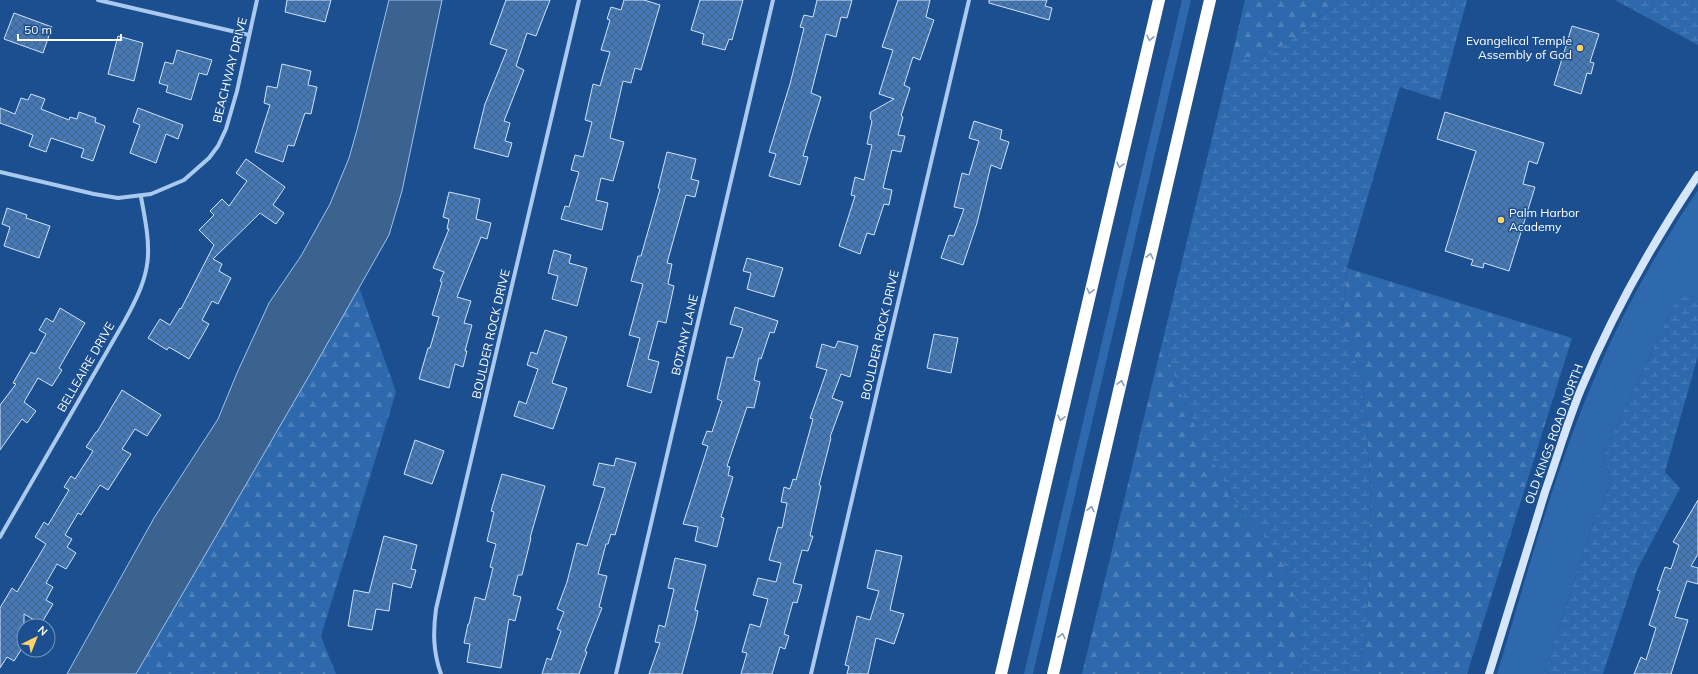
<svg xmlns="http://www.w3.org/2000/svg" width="1698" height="674" font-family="Mulish,sans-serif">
	<defs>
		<pattern id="forest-firs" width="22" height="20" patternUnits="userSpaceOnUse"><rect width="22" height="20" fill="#2e69ad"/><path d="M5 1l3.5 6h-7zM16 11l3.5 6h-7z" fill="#4d80b9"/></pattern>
		<pattern id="wetland-marsh" width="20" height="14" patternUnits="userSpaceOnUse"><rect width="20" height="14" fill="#2e69ad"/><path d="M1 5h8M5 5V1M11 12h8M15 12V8" fill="none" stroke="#4d80b9"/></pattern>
		<pattern id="building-cross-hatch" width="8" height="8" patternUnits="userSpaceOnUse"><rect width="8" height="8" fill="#4478b7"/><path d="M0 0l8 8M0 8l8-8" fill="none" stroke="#486282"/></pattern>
	</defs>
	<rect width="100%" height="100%" fill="#1b4f8f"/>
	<g fill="#2e69ad">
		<polygon points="1182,0 1191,0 1033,674 1024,674"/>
		<path d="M1698 190V299L1689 296 1674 305 1606 449 1604 461 1611 478 1608 491 1592 526 1544 674H1497C1528 572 1555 468 1598 370 1626 306 1659 247 1698 190Z"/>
	</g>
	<g fill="url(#forest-firs)">
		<polygon points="1245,0 1338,0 1336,4 1274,53 1231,60"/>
		<polygon points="1347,268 1572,338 1467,674 1360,674 1368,599 1371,490 1362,378 1342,324"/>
		<polygon points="359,287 396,392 321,636 336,674 136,674"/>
		<polygon points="1163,339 1177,385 1204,446 1237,505 1282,559 1299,610 1302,674 1082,674"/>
	</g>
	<g fill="url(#wetland-marsh)">
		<polygon points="1338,0 1467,0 1440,100 1400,87 1347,267 1342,323 1362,378 1371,490 1368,599 1360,674 1302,674 1299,610 1282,559 1237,505 1204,446 1177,385 1163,339 1231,60 1274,53 1336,4"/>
		<polygon points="1615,0 1698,0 1698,45"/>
		<polygon points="1689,296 1698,299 1698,356 1665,472 1680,488 1637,570 1603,674 1544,674 1592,526 1608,491 1611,478 1604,461 1606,449 1674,305 1680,298"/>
	</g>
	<polygon fill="#3c6290" stroke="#9cc4f0" points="389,0 442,0 402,191 389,235 309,376 136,674 67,674 154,518 218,419 237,373 269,303 301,256 330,204 349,158 358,126"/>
	<g fill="url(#building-cross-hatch)" stroke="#cfe3fa">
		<polygon points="287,0 331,0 325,22 285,12"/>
		<polygon points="506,0 550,0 536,36 527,33 516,66 524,70 504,121 510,123 505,141 512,143 508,157 474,148 485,104 507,50 490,44"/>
		<polygon points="624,0 644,0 660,5 641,70 635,68 631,83 623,81 610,138 624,142 613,181 601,178 596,200 608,203 602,230 561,219 565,206 569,207 579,172 571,170 575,155 583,157 592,122 585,120 593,84 600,86 610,52 601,50 610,20 607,19 611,7 621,10"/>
		<polygon points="700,0 743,0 732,40 729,39 725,50 702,44 704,34 691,30"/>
		<polygon points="817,0 852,0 847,18 841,17 836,37 826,34 811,93 821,97 803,156 808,157 800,185 769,176 776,154 769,152 790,84 804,28 800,27 804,15 813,17"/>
		<polygon points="898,0 930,0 926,17 934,20 920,60 913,57 904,85 910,88 901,116 903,117 898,135 905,136 901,152 892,150 883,188 892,190 889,205 884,204 874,235 867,233 860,254 839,246 855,196 851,195 855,177 864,180 872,145 867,144 872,121 870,118 871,112 894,99 879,94 893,50 882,47"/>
		<polygon points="989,0 1047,0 1045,6 1052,8 1049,20 989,3"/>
		<polygon points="14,13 52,27 43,53 4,39"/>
		<polygon points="1572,26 1599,34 1590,62 1594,63 1591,74 1587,73 1581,94 1554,85"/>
		<polygon points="118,36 143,43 134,81 108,74"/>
		<polygon points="177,50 212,60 207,75 199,73 191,100 166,92 168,86 159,83 165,62 173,64"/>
		<polygon points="282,64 311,71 308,85 317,87 311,114 305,113 294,146 288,145 283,162 255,152 270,105 264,103 267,86 277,88"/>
		<polygon points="31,94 45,99 41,109 69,120 70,117 77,119 79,112 96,118 95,122 105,126 93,161 81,157 84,149 51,138 46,152 29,146 33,135 0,123 0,108 15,114 21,98 28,100"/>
		<polygon points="138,108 183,125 178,139 166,134 156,163 130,153 140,125 133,122"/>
		<polygon points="1445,112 1544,143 1537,164 1529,161 1523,184 1535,187 1509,271 1484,263 1483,268 1471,265 1473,260 1445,251 1476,151 1437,139"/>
		<polygon points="974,121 1002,130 1000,139 1009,142 1001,169 991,165 977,223 963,265 941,258 949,235 954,236 964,209 954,207 962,173 969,175 979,141 969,138"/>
		<polygon points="667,152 696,159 691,179 699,181 695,197 686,195 667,263 672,264 668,284 674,286 666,323 658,321 648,359 659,362 651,393 627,386 640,338 629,335 643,284 631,281 638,256 641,256 660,189 658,188"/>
		<polygon points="246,159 285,187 273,205 284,213 276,224 260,213 213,259 222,264 219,271 231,278 218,304 212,301 202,320 209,324 189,359 169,347 167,350 148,338 160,319 170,325 180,308 181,309 214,245 199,230 214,215 210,211 222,199 229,206 247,181 236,173"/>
		<polygon points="449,192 480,199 476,219 491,223 487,239 481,237 457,297 471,301 464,323 472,325 465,351 467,351 463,367 455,364 449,388 419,379 428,348 430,348 439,317 432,315 442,282 440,281 444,272 433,268 449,229 447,229 449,219 443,217"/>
		<polygon points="7,208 27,215 26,218 50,226 39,258 4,246 10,227 2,224"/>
		<polygon points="554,250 571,255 569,263 587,268 577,306 552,299 558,276 548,273"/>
		<polygon points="747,258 783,268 774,297 747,289 751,273 743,271"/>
		<polygon points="735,307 778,321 774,333 770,332 761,359 759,358 754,380 760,382 754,408 747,407 727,466 730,467 728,475 733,477 721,517 724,518 717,547 695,541 698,527 683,524 708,446 702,444 707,431 712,432 722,401 717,399 727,357 733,358 743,328 730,324"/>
		<polygon points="60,308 85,323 59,368 62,370 52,386 38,378 24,402 36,411 27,423 22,419 0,450 0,405 16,384 13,383 31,352 35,354 46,334 39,330 46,318 53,322"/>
		<polygon points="545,330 567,337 552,383 567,388 553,429 514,416 519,401 526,404 538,369 527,365 531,352 537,354"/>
		<polygon points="934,334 958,338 951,373 927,368"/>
		<polygon points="838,341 858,346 850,377 841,374 832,398 843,402 830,437 831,438 819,485 821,486 810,536 813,536 808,551 802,550 793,583 802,585 797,603 793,602 784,634 789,636 785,649 780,647 772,674 741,674 747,653 742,652 750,624 760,627 768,599 753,595 758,578 776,582 781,563 769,560 778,527 782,528 787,503 781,502 784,487 790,489 793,479 796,480 813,419 810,418 827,370 816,367 822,344 835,348"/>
		<polygon points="122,390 161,415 147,436 135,429 122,449 131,454 108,490 100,485 81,515 78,513 65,535 72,539 67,547 76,553 66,569 57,564 46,583 53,587 46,600 53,604 41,624 24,614 24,645 14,661 7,657 0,668 0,608 12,588 17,592 46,544 35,537 44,522 48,525 69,490 64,487 71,476 75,479 93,451 86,447 96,432 97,432"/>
		<polygon points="415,440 444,451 432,484 404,474"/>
		<polygon points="616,458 636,463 615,535 611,534 608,544 606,544 598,574 607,576 599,607 602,608 585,651 587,652 579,674 542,674 547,658 551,660 561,631 557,629 564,612 557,609 567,582 577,543 587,546 605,488 593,485 599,463 614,466"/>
		<polygon points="502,474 545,486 530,538 531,538 522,575 518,575 513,595 521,597 515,621 509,619 501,668 467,662 470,644 464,643 468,624 469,624 475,597 485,600 493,568 490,567 496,544 487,541 494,512 491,511"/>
		<polygon points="1698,500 1698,554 1691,566 1698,568 1698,584 1687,581 1675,617 1688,620 1671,674 1634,674 1641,657 1646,660 1656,628 1649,625 1660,591 1657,590 1665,567 1671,569 1679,545 1673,542"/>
		<polygon points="384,536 417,545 411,569 416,570 411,588 393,583 389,611 376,609 372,630 348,626 354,590 369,593"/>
		<polygon points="876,550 902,556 890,610 904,614 894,644 876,638 868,674 847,674 849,666 845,665 857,616 870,620 879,591 867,588"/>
		<polygon points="675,558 706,565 695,610 698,611 696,621 682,674 649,674 660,643 655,642 659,625 665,627 674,589 668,588"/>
	</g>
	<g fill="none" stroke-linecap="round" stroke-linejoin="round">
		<g stroke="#a9c9ee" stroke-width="4">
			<polyline points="98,0 249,35"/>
			<polyline points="0,172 94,194 118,198 151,194 184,180 209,158 218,146 226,129 237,91 257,0"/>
			<path d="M0 537 124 322C153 270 152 254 141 197"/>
			<path d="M441 674C433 652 433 632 436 609L579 0"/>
			<polyline points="616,674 773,0"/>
			<polyline points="811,674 969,0"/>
		</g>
		<path stroke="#d6e6fa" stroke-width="8" d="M1489 674C1508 613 1526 553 1545 492 1557 458 1567 423 1581 389 1612 315 1653 242 1698 175"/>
		<g stroke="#fff" stroke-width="12">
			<polyline points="1001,674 1159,0"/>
			<polyline points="1053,674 1210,0"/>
		</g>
	</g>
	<defs><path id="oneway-chevron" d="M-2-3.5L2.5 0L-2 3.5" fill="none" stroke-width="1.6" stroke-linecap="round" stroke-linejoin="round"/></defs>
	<g stroke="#829ec1">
		<use href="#oneway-chevron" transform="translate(1150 38) rotate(103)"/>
		<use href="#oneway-chevron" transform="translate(1120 165) rotate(103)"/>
		<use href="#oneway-chevron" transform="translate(1150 256) rotate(-77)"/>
		<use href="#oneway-chevron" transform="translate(1090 291) rotate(103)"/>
		<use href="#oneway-chevron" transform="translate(1121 383) rotate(-77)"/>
		<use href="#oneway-chevron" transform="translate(1061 418) rotate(103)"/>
		<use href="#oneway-chevron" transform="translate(1091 509) rotate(-77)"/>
		<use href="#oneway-chevron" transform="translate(1062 636) rotate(-77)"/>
	</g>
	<g fill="#ffd166" stroke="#1b4f8f" stroke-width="1.5">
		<circle cx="1580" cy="48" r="4"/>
		<circle cx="1501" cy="220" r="4"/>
	</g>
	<g text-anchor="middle" stroke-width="3" stroke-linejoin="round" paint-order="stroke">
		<g font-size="12" fill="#fff" stroke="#1b4f8f" text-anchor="end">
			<text x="1572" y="45">Evangelical Temple<tspan x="1572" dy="14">Assembly of God</tspan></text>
			<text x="1509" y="217" text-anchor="start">Palm Harbor<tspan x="1509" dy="14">Academy</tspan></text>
		</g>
		<g font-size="12" fill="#fff" stroke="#1b4f8f">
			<text transform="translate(230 70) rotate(-76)" y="4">BEACHWAY DRIVE</text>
			<text transform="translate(491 334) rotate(-77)" y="4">BOULDER ROCK DRIVE</text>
			<text transform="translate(685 335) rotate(-77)" y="4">BOTANY LANE</text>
			<text transform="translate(880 335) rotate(-77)" y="4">BOULDER ROCK DRIVE</text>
			<text transform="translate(86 367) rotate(-60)" y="4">BELLEAIRE DRIVE</text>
			<text transform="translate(1554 434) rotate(-70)" y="4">OLD KINGS ROAD NORTH</text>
		</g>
	</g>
	<g transform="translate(36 638) rotate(43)"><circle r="19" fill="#1b4f8f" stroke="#7695bc"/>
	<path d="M0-3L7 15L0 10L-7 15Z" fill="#ffd166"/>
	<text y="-6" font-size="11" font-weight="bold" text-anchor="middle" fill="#ffffff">N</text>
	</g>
	<path d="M18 34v6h103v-6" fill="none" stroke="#ffffff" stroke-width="2"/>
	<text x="24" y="34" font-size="12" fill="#ffffff" stroke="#1b4f8f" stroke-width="3" paint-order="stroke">50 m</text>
</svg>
